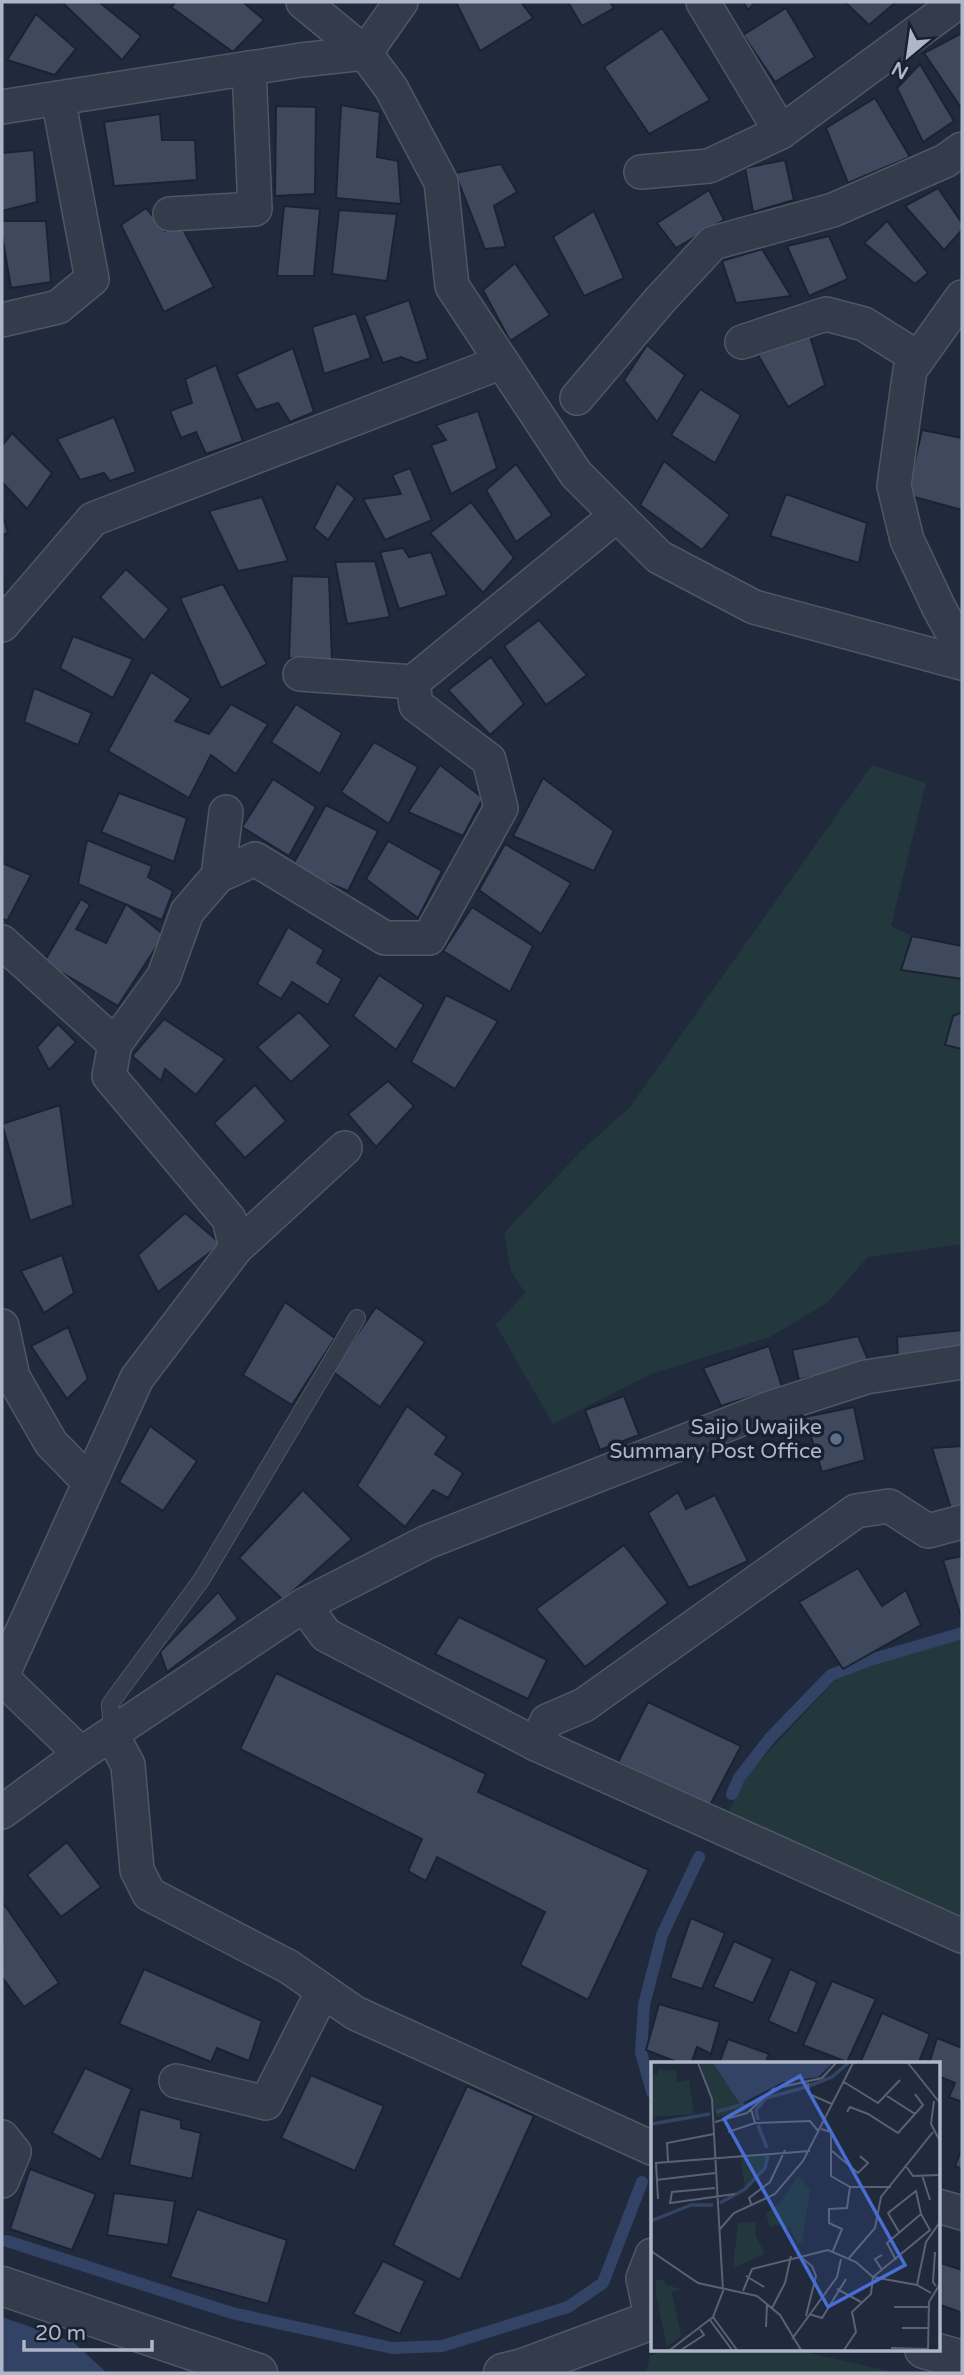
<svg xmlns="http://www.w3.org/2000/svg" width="964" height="2375" font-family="'Varela Round',sans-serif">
	<rect width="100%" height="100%" fill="#202a3c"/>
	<g fill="#22383d">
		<polygon points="872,765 926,783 891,926 912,936 901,970 962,979 962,1012 953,1016 945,1045 962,1049 962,1244 868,1257 827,1303 770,1337 651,1374 553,1424 496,1325 525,1293 511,1271 504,1233 581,1151 630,1107"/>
		<polygon points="962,1637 962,1917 728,1813 748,1774 840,1675"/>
		<polygon points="668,2349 792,2349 898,2373 646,2373 650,2356"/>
	</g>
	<polygon fill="#324365" points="2,2317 73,2342 107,2373 2,2373"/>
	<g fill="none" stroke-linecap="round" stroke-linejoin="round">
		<g stroke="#324365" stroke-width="12">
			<polyline points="732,1794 739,1778 770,1738 831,1675 870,1660 962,1633"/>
			<polyline points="652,2092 641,2052 644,2005 662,1935 699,1857"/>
			<polyline points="7,2241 232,2313 392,2348 442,2346 568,2307 603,2283 642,2182"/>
		</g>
	</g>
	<g fill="#3e495e" stroke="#1b2332" stroke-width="2">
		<polygon points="62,2 99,2 141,36 122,60"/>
		<polygon points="176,2 243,2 264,20 233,52 171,7"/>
		<polygon points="456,2 521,2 533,18 480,51"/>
		<polygon points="568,2 610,2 614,8 582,26"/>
		<polygon points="743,2 756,2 748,10"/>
		<polygon points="845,2 896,2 869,25"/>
		<polygon points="786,8 815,57 775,82 743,35"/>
		<polygon points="36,14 76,49 55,75 7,60"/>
		<polygon points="662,28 710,100 649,134 604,67"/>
		<polygon points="962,33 962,109 924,53"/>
		<polygon points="920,64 954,121 923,142 897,88"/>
		<polygon points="875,98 910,157 848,183 826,128"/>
		<polygon points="341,105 380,112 377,157 398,161 401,204 336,198"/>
		<polygon points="276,106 316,107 315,194 275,196"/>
		<polygon points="160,114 162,140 195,140 197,180 114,186 104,122"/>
		<polygon points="34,150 37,202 2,211 2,153"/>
		<polygon points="785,160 794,200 753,212 745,168"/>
		<polygon points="501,164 517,192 494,206 506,247 485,249 455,173"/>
		<polygon points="938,188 962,223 962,230 944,250 905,206"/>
		<polygon points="709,190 724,220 676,248 657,223"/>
		<polygon points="284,206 320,209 314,276 277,276"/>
		<polygon points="146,208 165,231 178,220 214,287 164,312 121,225"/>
		<polygon points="339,210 397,214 387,281 332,274"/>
		<polygon points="594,211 624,278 584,296 553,237"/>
		<polygon points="2,221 46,221 51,282 11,288 2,235"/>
		<polygon points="887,221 928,273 915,284 864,243"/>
		<polygon points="829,236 848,279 809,296 787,246"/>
		<polygon points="762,249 791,296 736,303 722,261"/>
		<polygon points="515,263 550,315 510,341 483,290"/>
		<polygon points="409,300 428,359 416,363 401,357 383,363 364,316"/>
		<polygon points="356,313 371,358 324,374 312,327"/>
		<polygon points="809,333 825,385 788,407 758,355"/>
		<polygon points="647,345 685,375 657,422 624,380"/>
		<polygon points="293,348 314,412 290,422 278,403 256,410 236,374"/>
		<polygon points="216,365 243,441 206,454 196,432 181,438 170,411 192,403 185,379"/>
		<polygon points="700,389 741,415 715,463 671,435"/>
		<polygon points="478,411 497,468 451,494 431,445 446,440 436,425"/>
		<polygon points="114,417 136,472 110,481 104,473 80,480 57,439"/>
		<polygon points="922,430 962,438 962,510 907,495"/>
		<polygon points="12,433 52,473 27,509 2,482 2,446"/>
		<polygon points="664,461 730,515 702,550 640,505"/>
		<polygon points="516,464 552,515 516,542 486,490"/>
		<polygon points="410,468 432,520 385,540 363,499 401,494 392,475"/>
		<polygon points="337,483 355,498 328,540 314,528"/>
		<polygon points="786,494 867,523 859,563 770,536"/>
		<polygon points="262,497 288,561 238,571 209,511"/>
		<polygon points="471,502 514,558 483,593 430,533"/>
		<polygon points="2,512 8,533 2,535"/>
		<polygon points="403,548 409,557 431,552 447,595 399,609 380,552"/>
		<polygon points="2,555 5,601 2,602"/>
		<polygon points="375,561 390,617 347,624 335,562"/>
		<polygon points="126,569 169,609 144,641 100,597"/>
		<polygon points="292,576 329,577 332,660 289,658"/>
		<polygon points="223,584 267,664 221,688 180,598"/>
		<polygon points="539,620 587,675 546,705 504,646"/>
		<polygon points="73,636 133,659 113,698 60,668"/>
		<polygon points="491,657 524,704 490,735 448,690"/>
		<polygon points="151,672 191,699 175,721 209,734 231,704 268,724 236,774 211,755 189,798 108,751"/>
		<polygon points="34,688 92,713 78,745 24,722"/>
		<polygon points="296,704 342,733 320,774 271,742"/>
		<polygon points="374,742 418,767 389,824 341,792"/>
		<polygon points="440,765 483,798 463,836 408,812"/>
		<polygon points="543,778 614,831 594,871 513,836"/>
		<polygon points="273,779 316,807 289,856 242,827"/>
		<polygon points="119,793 187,818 174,862 101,832"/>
		<polygon points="326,805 378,831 348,891 291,868"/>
		<polygon points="87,840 152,866 148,877 173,891 162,920 78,884"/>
		<polygon points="388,841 442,871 418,918 366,879"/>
		<polygon points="505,844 571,883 541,934 479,890"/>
		<polygon points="2,863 31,875 7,921 2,918"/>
		<polygon points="81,899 90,905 76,929 106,943 126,904 164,935 118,1006 44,962"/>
		<polygon points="472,907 533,946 510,992 443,951"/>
		<polygon points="288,927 324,950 317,963 342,979 328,1005 292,982 281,999 257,984"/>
		<polygon points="912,936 962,946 962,979 901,970"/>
		<polygon points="379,975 424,1005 396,1050 353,1016"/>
		<polygon points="446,995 498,1021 455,1089 411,1062"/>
		<polygon points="299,1012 331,1046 291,1082 257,1047"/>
		<polygon points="962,1012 962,1049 945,1045 953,1016"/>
		<polygon points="164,1019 225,1059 196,1095 165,1069 161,1081 132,1056"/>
		<polygon points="58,1024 76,1042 49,1070 37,1047"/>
		<polygon points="388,1081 414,1106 376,1147 348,1114"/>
		<polygon points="255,1085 286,1121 245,1158 214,1123"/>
		<polygon points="60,1105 73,1205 30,1221 2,1124"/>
		<polygon points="185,1213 221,1244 158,1292 138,1255"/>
		<polygon points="62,1255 74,1293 44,1313 21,1271"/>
		<polygon points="285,1302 335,1338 292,1405 243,1375"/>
		<polygon points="376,1307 425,1342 380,1407 332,1371"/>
		<polygon points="68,1327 88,1379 67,1399 31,1346"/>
		<polygon points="962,1330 962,1352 898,1360 897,1337"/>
		<polygon points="858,1336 869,1362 799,1380 792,1350"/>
		<polygon points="769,1346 782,1387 721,1406 703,1368"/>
		<polygon points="624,1396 639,1435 600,1450 585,1410"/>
		<polygon points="407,1406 447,1437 435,1454 463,1473 448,1498 433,1490 405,1527 357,1486"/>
		<polygon points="854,1407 865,1460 822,1472 805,1417"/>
		<polygon points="150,1426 197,1461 163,1511 119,1482"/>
		<polygon points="962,1446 962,1511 953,1515 932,1448"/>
		<polygon points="303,1490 352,1539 283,1600 239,1558"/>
		<polygon points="678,1492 686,1509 715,1495 748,1561 689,1588 648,1513"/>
		<polygon points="624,1545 668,1603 585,1667 536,1609"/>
		<polygon points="962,1556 962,1620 943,1560"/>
		<polygon points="858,1568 882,1606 906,1590 921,1625 843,1669 799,1602"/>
		<polygon points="218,1592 238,1619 167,1672 160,1652"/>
		<polygon points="459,1617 547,1660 528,1699 435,1654"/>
		<polygon points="276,1673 486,1774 478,1792 649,1870 588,2000 520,1965 545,1912 437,1857 426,1881 408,1871 422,1839 240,1749"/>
		<polygon points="648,1702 741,1746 709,1807 618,1762"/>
		<polygon points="67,1842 101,1887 61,1917 27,1875"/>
		<polygon points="3,1903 59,1983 24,2007 2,1977"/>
		<polygon points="691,1918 725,1933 702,1989 670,1978"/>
		<polygon points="734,1941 773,1959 753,2003 713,1987"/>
		<polygon points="144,1969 262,2021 249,2061 217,2048 211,2062 119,2024"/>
		<polygon points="790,1969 817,1982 797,2034 768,2021"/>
		<polygon points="832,1981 876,1999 847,2062 803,2045"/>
		<polygon points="659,2004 720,2022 711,2054 697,2047 691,2064 682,2064 646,2050"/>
		<polygon points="882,2013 930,2034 918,2064 860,2063"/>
		<polygon points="937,2038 962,2048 962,2102 949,2097 955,2083 938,2076 938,2064 929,2064"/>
		<polygon points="728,2039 769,2054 765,2064 719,2064"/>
		<polygon points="85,2068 132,2089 101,2160 52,2133"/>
		<polygon points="311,2075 384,2106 355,2171 281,2138"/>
		<polygon points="467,2086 534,2116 460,2280 393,2245"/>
		<polygon points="140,2109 181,2120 181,2128 201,2133 192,2179 129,2165"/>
		<polygon points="962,2148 962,2169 955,2166"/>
		<polygon points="30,2169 96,2194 72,2250 10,2229"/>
		<polygon points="114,2193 175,2201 168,2245 107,2235"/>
		<polygon points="197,2209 287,2240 268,2304 170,2277"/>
		<polygon points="383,2261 425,2281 400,2334 353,2314"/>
		<polygon points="938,2262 962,2270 962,2313 938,2304"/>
	</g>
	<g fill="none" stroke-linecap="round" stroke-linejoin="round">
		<defs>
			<polyline id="service" points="112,1733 110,1704 202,1579 357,1318"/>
			<g id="minor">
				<polyline points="303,2 365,53 391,88 441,182 452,286 576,474 659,557 754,607 962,663"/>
				<polyline points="703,2 781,132"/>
				<polyline points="2,107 301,60 365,53 401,2"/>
				<polyline points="641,172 709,166 781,132 958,2"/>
				<polyline points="170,214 255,209 249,68"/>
				<polyline points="962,297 910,370 894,486 907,540 939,608 962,650"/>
				<polyline points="2,320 58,307 92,279 58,98"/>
				<polyline points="742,342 826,314 864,324 918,358"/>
				<polyline points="577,398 660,300 713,243 833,210 945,161 962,149"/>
				<polyline points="2,625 93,519 502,362"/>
				<polyline points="300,674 413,682"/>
				<polyline points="218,876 226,812"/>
				<polyline points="2,942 115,1044"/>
				<polyline points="236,1248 345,1148"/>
				<polyline points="2,1326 13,1377 51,1443 89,1482"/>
				<polyline points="304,1605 326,1635 536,1744 962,1936"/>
				<polyline points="2,1676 137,1378 236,1248 229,1219 109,1076 115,1044 164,976 187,912 218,876 255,859 385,938 429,938 501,808 489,760 416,705 413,682 617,515"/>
				<polyline points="2,1678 81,1754"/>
				<polyline points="112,1735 128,1765 137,1870 149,1894 289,1967 355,2013 652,2148"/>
				<polyline points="536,1744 547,1721 584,1705 856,1511 889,1506 928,1531 962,1522"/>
				<polyline points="2,1812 81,1754 304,1605 427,1542 767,1409 866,1377 962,1362"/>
				<polyline points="176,2081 266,2103 323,1991"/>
				<polyline points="2,2137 14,2152 2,2181"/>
				<polyline points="938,2206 962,2213"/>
				<polyline points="652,2321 643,2278 652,2255"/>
			</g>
			<g id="tertiary">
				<polyline points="2,2286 258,2373"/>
				<polyline points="924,2349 962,2360"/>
				<polyline points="503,2373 523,2368 652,2320"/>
			</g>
		</defs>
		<use href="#service" stroke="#4e5766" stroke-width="18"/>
		<use href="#minor" stroke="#4e5766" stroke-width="36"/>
		<use href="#tertiary" stroke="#4e5766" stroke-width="41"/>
		<use href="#service" stroke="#343c4c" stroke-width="16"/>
		<use href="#minor" stroke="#343c4c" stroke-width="33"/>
		<use href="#tertiary" stroke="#343c4c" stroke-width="38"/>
	</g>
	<circle fill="#5c6f8a" stroke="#192130" stroke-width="2.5" cx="836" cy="1439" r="7"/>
	<g text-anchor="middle" stroke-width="7" stroke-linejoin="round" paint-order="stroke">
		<g font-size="21" fill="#aeb7c8" stroke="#192130" text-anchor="end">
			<text x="822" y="1434">Saijo Uwajike<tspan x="822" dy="24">Summary Post Office</tspan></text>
		</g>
	</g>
	<g transform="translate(651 2062)">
		<rect width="289" height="289" fill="#202a3c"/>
		<path d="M49 1H62L89 42 97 41 94 49 66 55ZM8 7 25 9 26 20 38 18 43 52 0 55V12L6 13ZM116 91 113 107 94 127 89 93ZM147 114 159 127 151 180 146 181 139 166 134 168 132 162 119 165 115 152 129 141ZM104 160 105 174 114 192 82 206 87 161ZM12 217 15 223 30 227 21 231 30 274 16 285 5 233V219Z" fill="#22383d"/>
		<path d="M62 1H182L167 15 132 20 89 42Z" fill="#324365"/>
		<path fill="none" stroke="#324365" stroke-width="3.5" d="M158 24 181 15 197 1M65 50 93 42M107 58 105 48 115 36 155 25M0 62 59 52M107 63 116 86M69 141 94 127 114 106 117 94M0 159 40 143H62"/>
		<path fill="none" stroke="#596274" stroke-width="2" d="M257 1 289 41M193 20 227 41 249 18M157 21 158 32 181 42M264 32 272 43 264 52M283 39 280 62 289 79M100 47 104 61 159 59 168 70M196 50 199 45 217 52 247 71 264 52 236 34M64 60 96 51 122 27 171 16 185 1M170 67 180 70V114L199 125 196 146 178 147V161L191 167 182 189M77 70 104 61M181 89 207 111 217 101 209 94M17 99 16 81 63 72M254 103 262 114 289 113M271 113 279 138M5 118 64 111M199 125H240M64 126 21 130 19 141 84 132M7 137 5 101 159 89M101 144 98 136 119 120 134 88M69 167 83 151 124 132 152 99 202 1M0 189 47 221 106 234 129 253 150 288M284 190 282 220 285 224M147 193 161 204 165 214 155 254M231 193 224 197 231 208M198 196 224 166 230 135 282 70M245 198 236 181 270 152M95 214 113 225M266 223 275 180 289 160M186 227 210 240M92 229 101 207 177 188 205 200 222 215 266 223 280 231M243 245H277M121 246 134 221 140 194M158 252 171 256 195 217M62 255 86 288M59 258 81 288M115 265 116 242M251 266H278M141 277 186 215 190 197M240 286 277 287M19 288 62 255 72 229 61 37 47 1M30 288 53 273 49 267M193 288 205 270 201 250 220 232 222 215 279 168 270 152 265 129 237 151 248 170M277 288 278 240 289 222"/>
		<path fill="#486ed3" fill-opacity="0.15" stroke="#486ed3" stroke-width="3.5" d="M149 14 254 203 177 245 73 57Z"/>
		<rect width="289" height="289" fill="none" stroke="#aeb7c8" stroke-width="3.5"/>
	</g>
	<rect width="964" height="2375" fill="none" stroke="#aeb7c8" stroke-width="7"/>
	<g transform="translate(908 56) rotate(209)" stroke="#192130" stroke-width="5" paint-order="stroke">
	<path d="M0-5L12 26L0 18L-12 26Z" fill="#aeb7c8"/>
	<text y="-10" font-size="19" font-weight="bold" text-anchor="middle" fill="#aeb7c8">N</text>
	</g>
	<path d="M24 2340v10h128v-10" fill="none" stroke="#aeb7c8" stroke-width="3.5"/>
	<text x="35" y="2340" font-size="21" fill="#aeb7c8" stroke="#192130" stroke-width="5" paint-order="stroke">20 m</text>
</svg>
